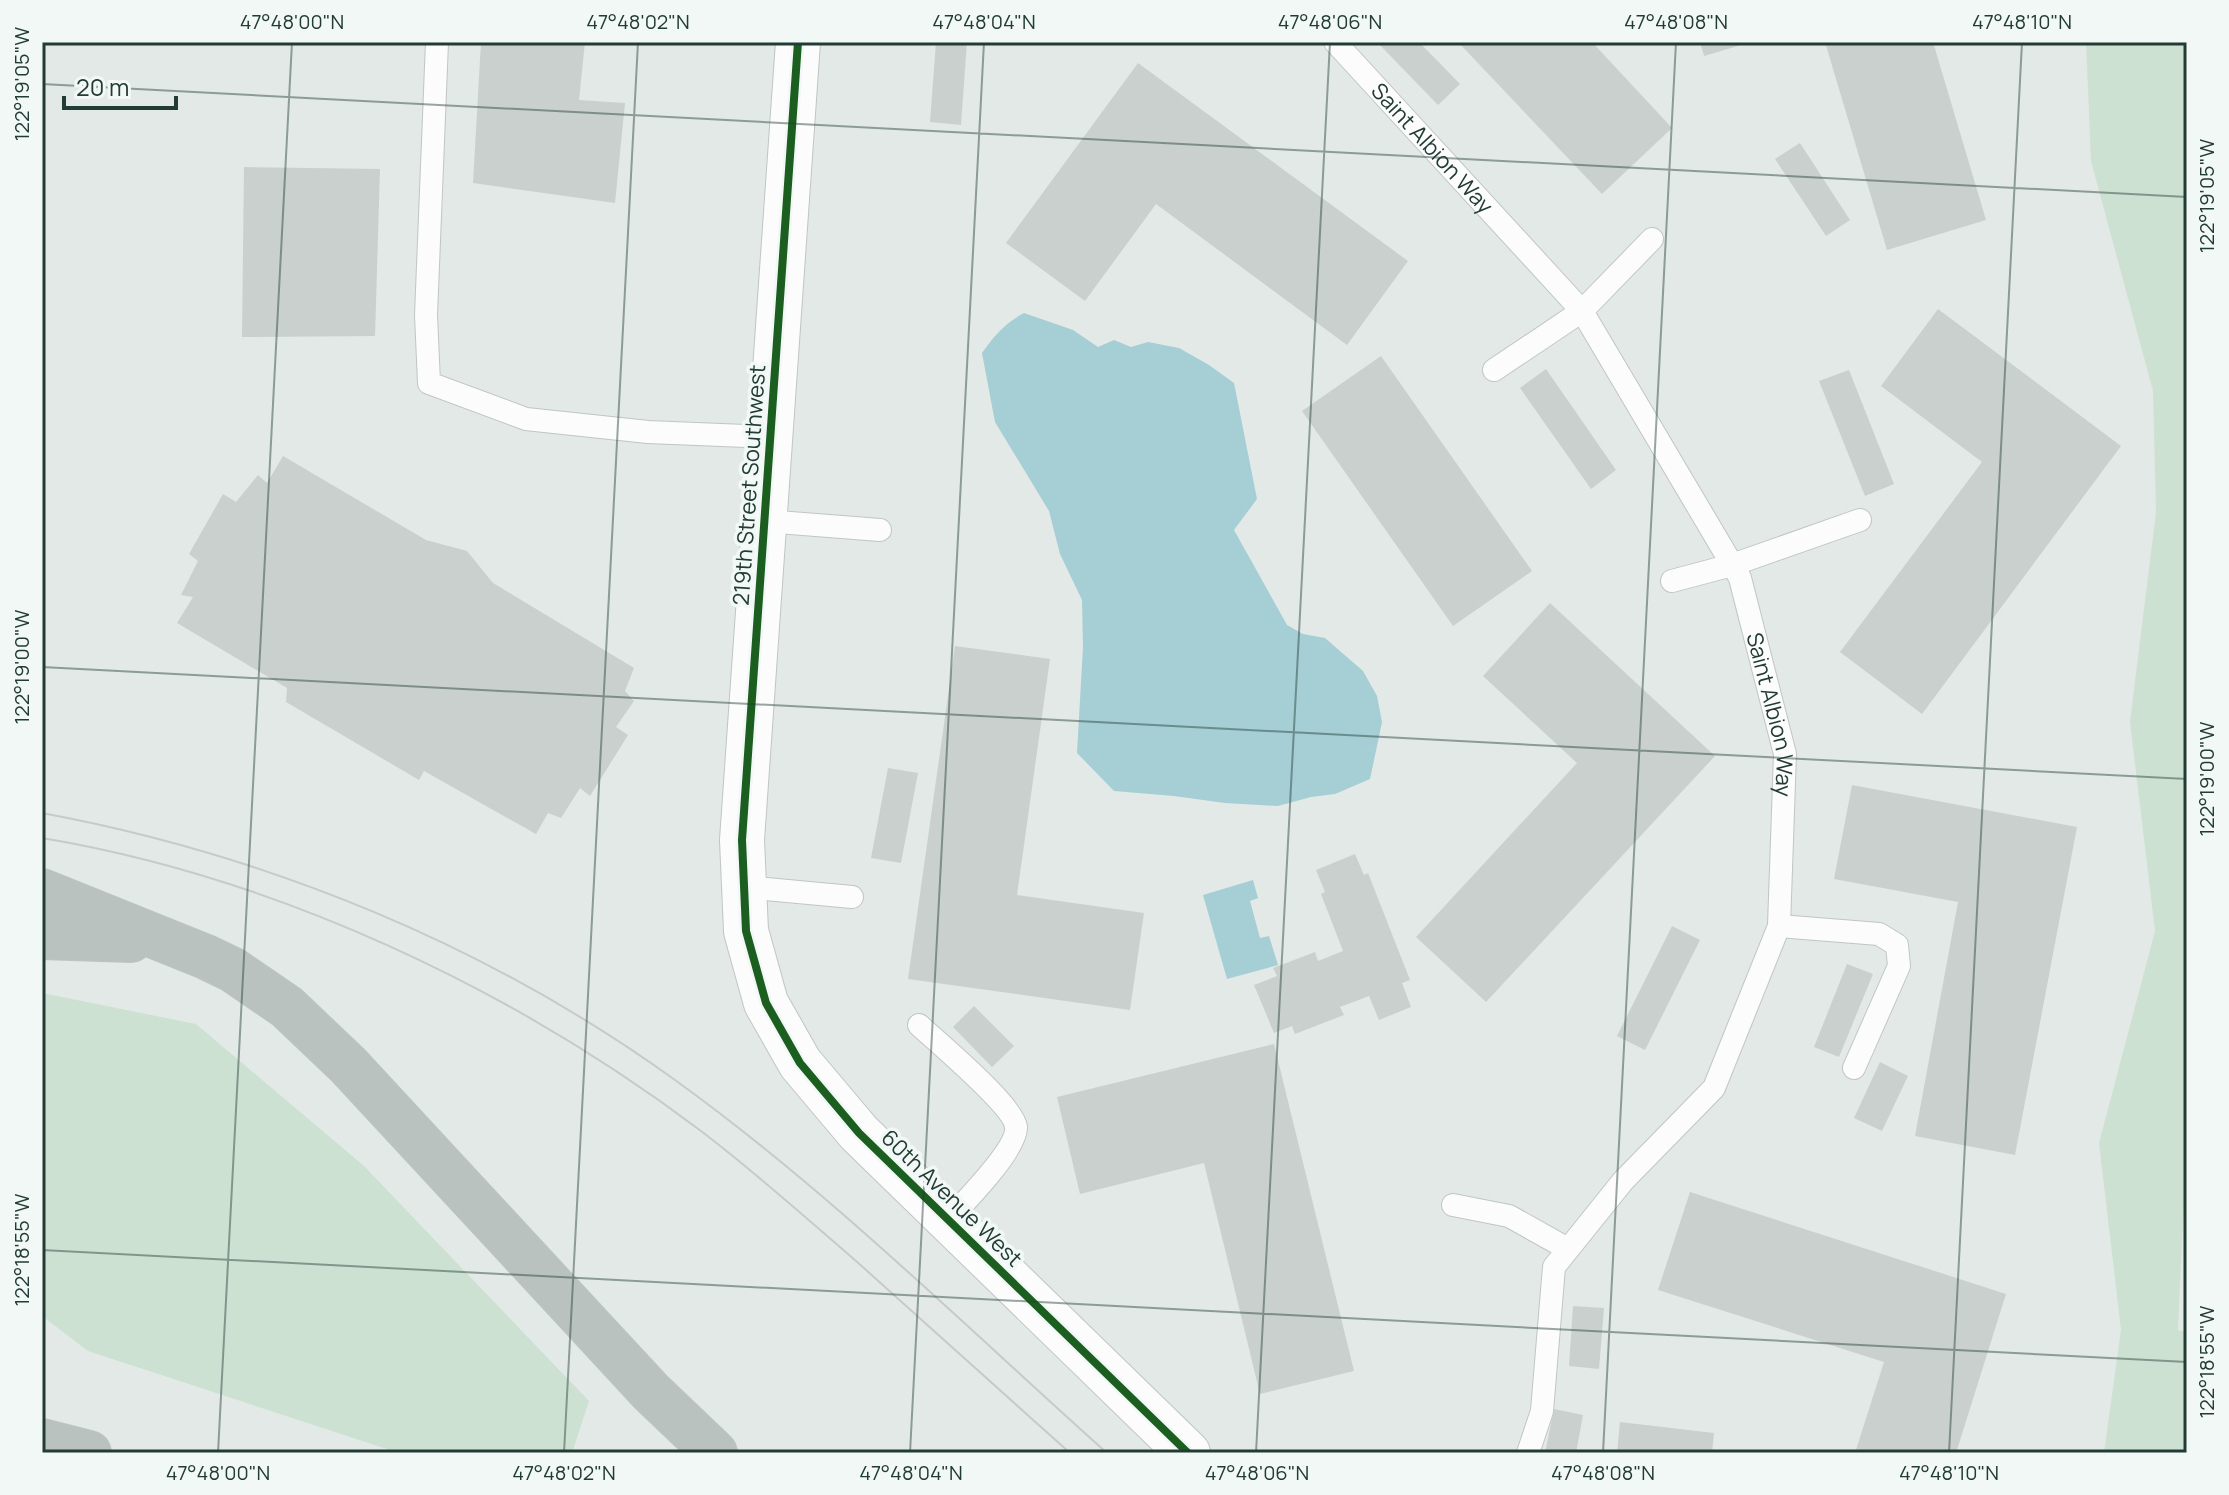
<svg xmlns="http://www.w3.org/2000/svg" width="2229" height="1495" font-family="Manrope,sans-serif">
	<rect width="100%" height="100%" fill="#e3e9e6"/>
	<g fill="#cde1d3">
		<polygon points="2086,42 2187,42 2187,1134 2178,1330 2187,1332 2187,1453 2104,1453 2121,1330 2099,1143 2155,931 2130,722 2156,512 2153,391 2091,161"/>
		<polygon points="42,993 196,1024 364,1166 589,1401 572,1453 399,1453 88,1351 42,1316"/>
	</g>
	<g fill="#a5ced5">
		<path d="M1024 313 1073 330 1098 347 1114 340 1131 347 1148 342 1179 348 1209 365 1234 383 1257 499 1234 530 1287 625 1303 634 1325 638 1363 671 1377 696 1382 722 1370 779 1335 794 1311 797 1278 806 1225 803 1174 796 1114 791 1077 753 1083 647 1082 600 1060 554 1049 511 995 422 982 353C994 336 1005 323 1024 313Z"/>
		<polygon points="1253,880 1258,898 1250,901 1260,938 1269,936 1278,965 1227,979 1203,895"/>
	</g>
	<g fill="#cad0ce">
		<polygon points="481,42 585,42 579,100 625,103 615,203 473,183"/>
		<polygon points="936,42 967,42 961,125 930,122"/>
		<polygon points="1377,42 1419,42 1460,84 1438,105"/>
		<polygon points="1458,42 1592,42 1672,128 1602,194"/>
		<polygon points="1700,42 1748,42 1748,43 1704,56"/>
		<polygon points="1825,42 1933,42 1986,220 1887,250"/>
		<polygon points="1138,63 1408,261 1347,345 1156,204 1085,301 1006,243"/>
		<polygon points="1800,143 1850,220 1826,236 1775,159"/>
		<polygon points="244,167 380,169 375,336 242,337"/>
		<polygon points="1938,309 2121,446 1922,714 1840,652 1982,462 1881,386"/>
		<polygon points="1381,356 1532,571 1453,626 1302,411"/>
		<polygon points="1546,369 1616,470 1591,489 1520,388"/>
		<polygon points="1849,370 1894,484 1865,496 1819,381"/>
		<polygon points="283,456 426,540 467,551 493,583 634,668 625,691 634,701 616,727 628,735 590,796 580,788 561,818 548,813 536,834 424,771 419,780 286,702 287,688 177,623 193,597 181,595 198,561 189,554 223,494 236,502 258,475 267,483"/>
		<polygon points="1550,603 1715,756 1486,1002 1416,937 1577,763 1483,676"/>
		<polygon points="955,646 1050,659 1017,895 1144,913 1130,1010 908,979"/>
		<polygon points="888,768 918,773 901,863 871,858"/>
		<polygon points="1852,785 2077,827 2015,1155 1915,1136 1958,902 1834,879"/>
		<polygon points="1355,854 1364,875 1368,873 1410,980 1402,983 1411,1007 1379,1020 1369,996 1340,1007 1344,1015 1295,1034 1292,1026 1274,1033 1254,985 1277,976 1273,968 1315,952 1318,961 1343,951 1321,894 1325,892 1316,870"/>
		<polygon points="1672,926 1700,940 1645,1050 1617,1036"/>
		<polygon points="1847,964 1873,974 1839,1057 1814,1047"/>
		<polygon points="974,1006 1014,1046 992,1067 953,1027"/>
		<polygon points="1274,1044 1354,1371 1260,1394 1204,1163 1080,1194 1057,1097"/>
		<polygon points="1880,1062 1908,1076 1882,1131 1854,1118"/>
		<polygon points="1690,1192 2006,1294 1956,1453 1855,1453 1884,1362 1658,1290"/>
		<polygon points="1573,1306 1604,1308 1599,1369 1569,1366"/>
		<polygon points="1554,1409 1583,1415 1576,1453 1545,1453"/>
		<polygon points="1620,1422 1714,1433 1712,1453 1617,1453"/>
	</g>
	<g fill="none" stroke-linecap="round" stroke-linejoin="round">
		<defs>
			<g id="lane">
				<polyline points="437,42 426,315 429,383 526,419 648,432 771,437"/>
				<path id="s1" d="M1335 42 1582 311 1740 578 1785 754 1779 926 1714 1088 1623 1181 1554 1267 1542 1411 1528 1453"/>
				<polyline points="1494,370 1582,311 1652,239"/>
				<polyline points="765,521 880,530"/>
				<polyline points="1672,581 1732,565 1860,520"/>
				<polyline points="744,887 852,897"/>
				<polyline points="1779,926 1879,934 1897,945 1899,966 1854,1068"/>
				<path d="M919 1025C937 1042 1014 1106 1016 1127 1018 1148 963 1204 948 1220"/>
				<polyline points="1453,1205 1509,1216 1568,1249"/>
			</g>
			<polyline id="secondary" points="798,42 742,840 746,931 766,1003 800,1063 859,1133 1188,1453"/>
			<g id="highway">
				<polyline points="42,891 206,957 233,970 287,1007 348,1065 651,1392 715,1453"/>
				<polyline points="42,937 131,940"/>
				<polyline points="42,1441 89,1453"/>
			</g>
		</defs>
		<use href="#lane" stroke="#c0c6c3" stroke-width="24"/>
		<use href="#secondary" stroke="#bfc6c3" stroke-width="46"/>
		<use href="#highway" stroke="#bcc5c2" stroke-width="46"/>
		<use href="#lane" stroke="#fbfcfb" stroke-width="22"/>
		<use href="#secondary" stroke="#fbfcfb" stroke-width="44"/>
		<use href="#highway" stroke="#bac2c0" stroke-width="44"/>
		<g stroke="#c7cac9" stroke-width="2">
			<path d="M42 813C268 855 488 945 675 1080 829 1191 966 1327 1107 1453"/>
			<path d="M42 838C276 877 513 989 701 1131 755 1172 805 1217 856 1261 927 1325 998 1389 1070 1453"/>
		</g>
		<defs>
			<polyline id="cycleway" points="798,42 742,840 746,931 766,1003 800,1063 859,1133 1188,1453"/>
		</defs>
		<use href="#cycleway" stroke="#f1f8f5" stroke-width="13"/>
		<use href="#cycleway" stroke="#1b5e20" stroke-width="8"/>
	</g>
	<path fill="none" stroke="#223b35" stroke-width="2" stroke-opacity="0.45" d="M42 84 2187 197M42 667 2187 779M42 1250 2187 1362M218 1453 292 42M564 1453 638 42M910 1453 984 42M1256 1453 1330 42M1603 1453 1676 42M1949 1453 2022 42"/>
	<g text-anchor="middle" stroke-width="7" stroke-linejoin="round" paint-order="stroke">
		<g font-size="22" fill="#223b35" stroke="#f1f8f5">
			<text dy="8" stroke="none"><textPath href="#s1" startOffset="144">Saint Albion Way</textPath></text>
			<text transform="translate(749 485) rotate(-86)" y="8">219th Street Southwest</text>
			<text dy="8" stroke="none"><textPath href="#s1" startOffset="816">Saint Albion Way</textPath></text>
			<text transform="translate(952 1198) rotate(44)" y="8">60th Avenue West</text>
		</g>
	</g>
	<rect width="2229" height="1495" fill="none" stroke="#f1f8f5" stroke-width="88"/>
	<path d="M64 96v12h112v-12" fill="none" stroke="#223b35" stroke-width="4"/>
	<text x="76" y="96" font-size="24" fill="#223b35" stroke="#f1f8f5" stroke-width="6" paint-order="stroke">20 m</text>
	<rect x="44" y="44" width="2141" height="1407" fill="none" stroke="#223b35" stroke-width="3"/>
	<g font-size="20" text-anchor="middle" fill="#223b35">
		<text x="292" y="29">47°48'00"N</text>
		<text x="638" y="29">47°48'02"N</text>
		<text x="984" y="29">47°48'04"N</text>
		<text x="1330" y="29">47°48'06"N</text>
		<text x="1676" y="29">47°48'08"N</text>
		<text x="2022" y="29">47°48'10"N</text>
		<text transform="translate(22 84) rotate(-90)" y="7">122°19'05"W</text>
		<text transform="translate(2207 196) rotate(-90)" y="7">122°19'05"W</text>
		<text transform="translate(22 667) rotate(-90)" y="7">122°19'00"W</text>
		<text transform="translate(2207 779) rotate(-90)" y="7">122°19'00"W</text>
		<text transform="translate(22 1250) rotate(-90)" y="7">122°18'55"W</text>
		<text transform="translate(2207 1362) rotate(-90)" y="7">122°18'55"W</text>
		<text x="218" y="1480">47°48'00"N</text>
		<text x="564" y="1480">47°48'02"N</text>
		<text x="911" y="1480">47°48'04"N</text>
		<text x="1257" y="1480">47°48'06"N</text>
		<text x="1603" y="1480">47°48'08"N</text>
		<text x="1949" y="1480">47°48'10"N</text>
	</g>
</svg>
